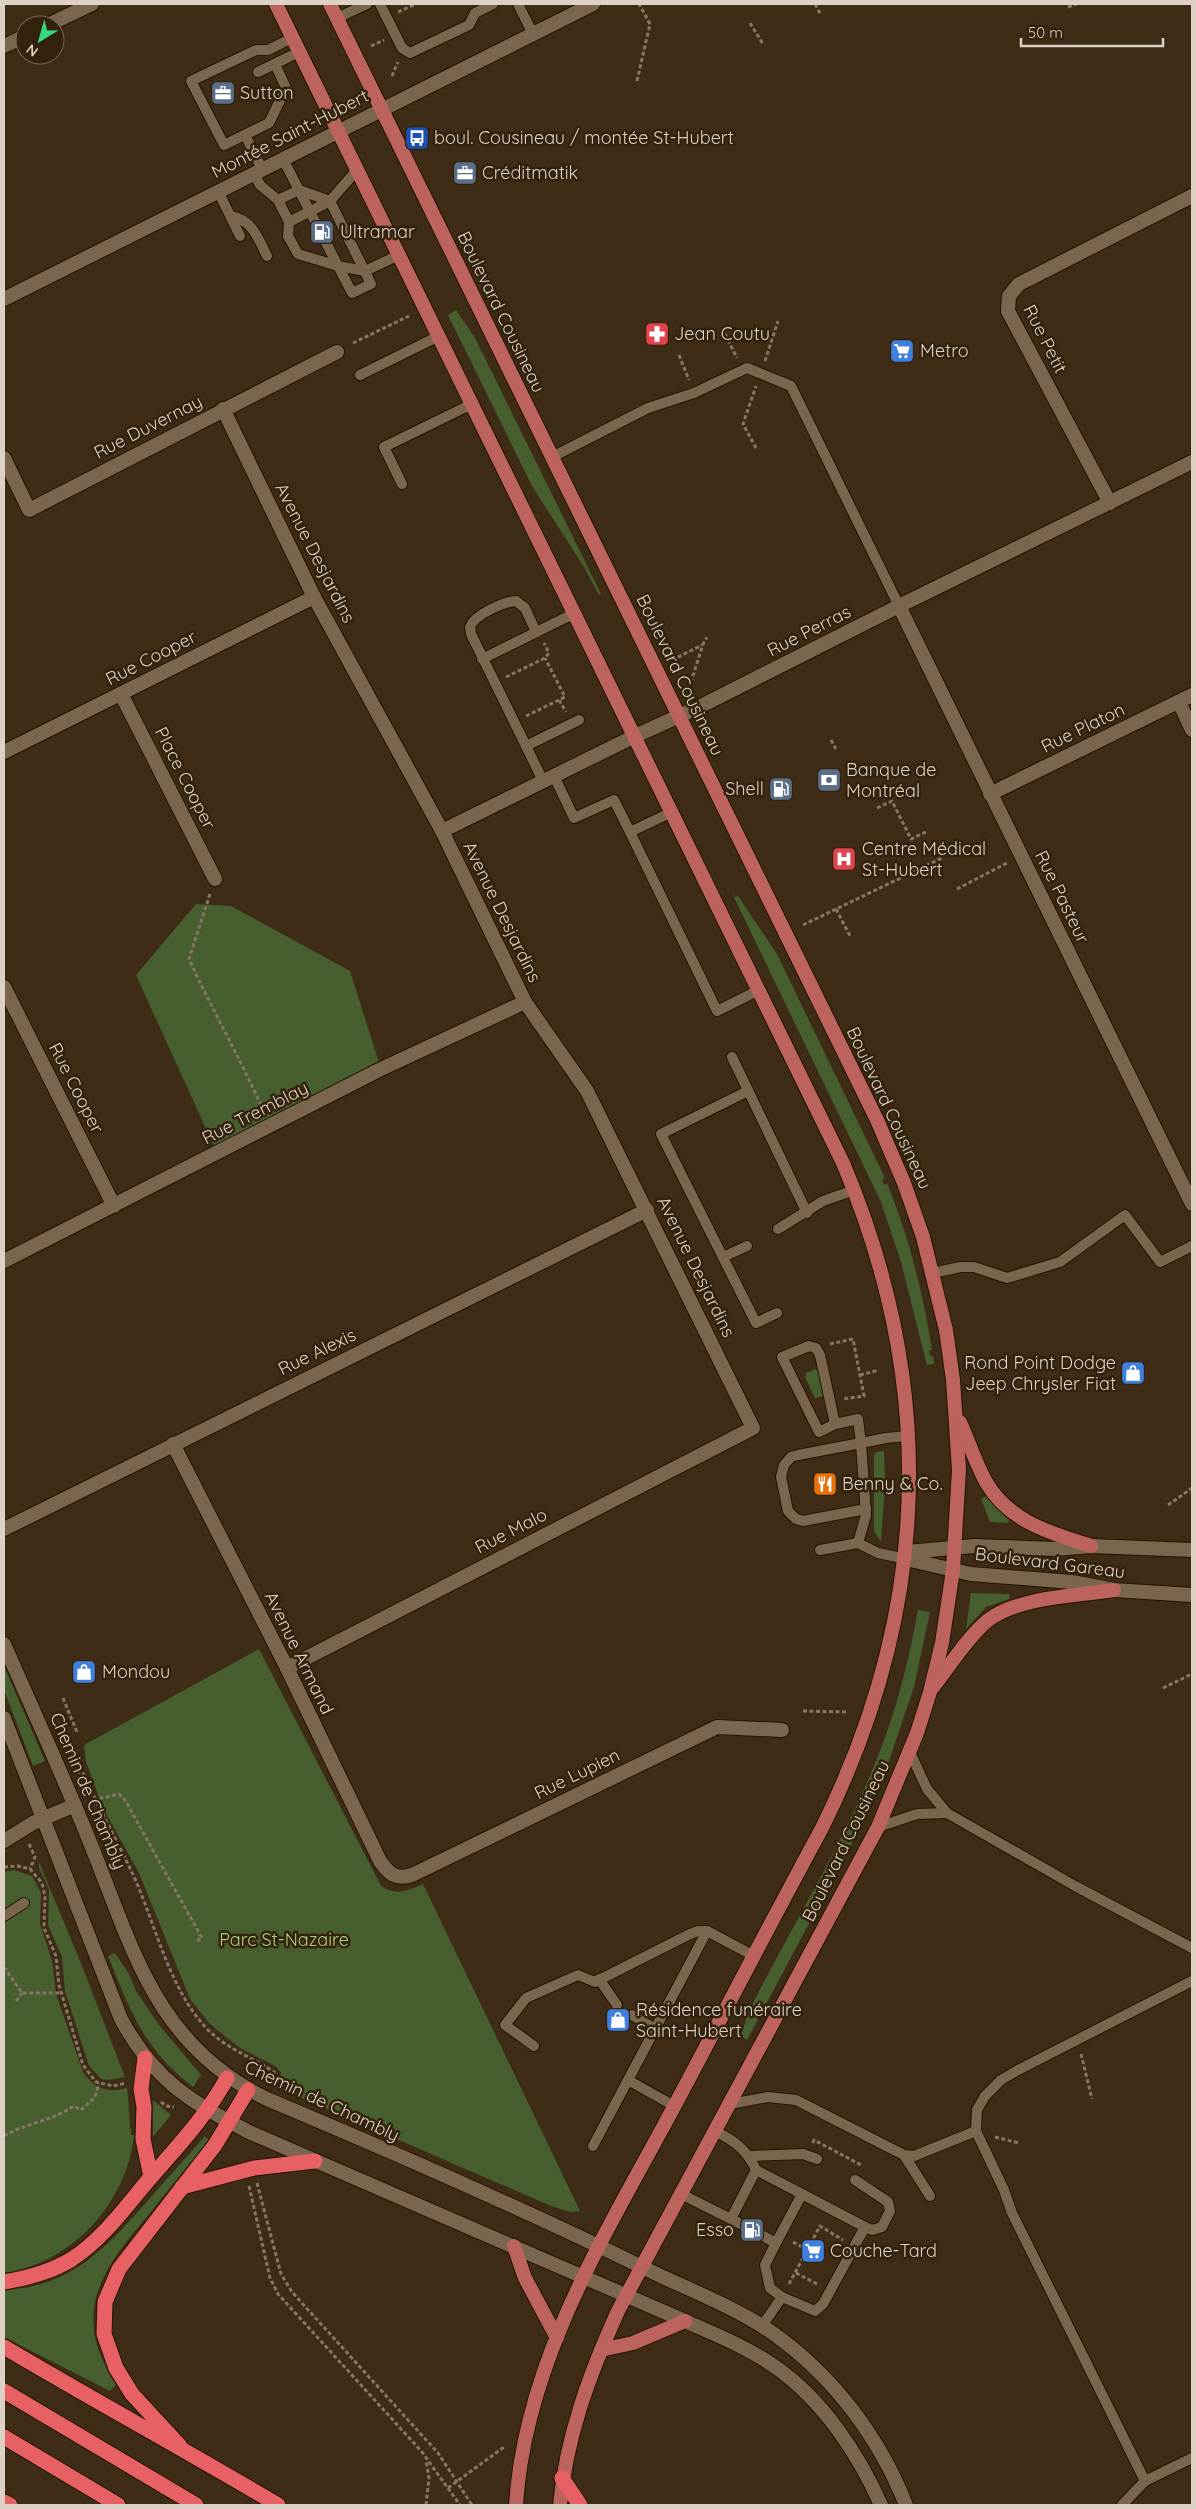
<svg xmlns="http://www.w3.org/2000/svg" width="1196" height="2509" font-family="Quicksand,sans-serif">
	<rect width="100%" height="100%" fill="#3e2c17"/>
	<g fill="#475f2e">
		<polygon points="456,310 475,338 601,594 599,595 584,567 532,486 448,315"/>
		<path d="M732 893 735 897 738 896 777 954 885 1178 882 1180 884 1185 887 1183C909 1237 923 1293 932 1350H929L930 1356H933L934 1364 927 1365 901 1262 881 1202Z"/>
		<polygon points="196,904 231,906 350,971 381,1069 217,1153 136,975"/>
		<polygon points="815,1369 818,1371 823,1396 815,1398 805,1377 806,1373"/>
		<polygon points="884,1451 885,1481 874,1481 874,1455 877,1452"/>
		<polygon points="874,1487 885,1487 881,1542 874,1531"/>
		<polygon points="986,1496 1009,1520 1008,1523 990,1522 981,1499"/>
		<polygon points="971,1593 1010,1594 1009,1599 986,1607 966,1629"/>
		<path d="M918 1610 930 1612 914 1687 886 1770 853 1841 747 2040 741 2036 748 2013C791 1927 843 1845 878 1756 897 1709 909 1659 918 1610Z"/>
		<path d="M259 1649 381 1886C395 1896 408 1891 423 1884L580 2211 570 2212 551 2206 279 2088 281 2073 277 2067 240 2048 227 2038 209 2023 190 1999 139 1873 103 1808 86 1762 84 1745Z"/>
		<polygon points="4,1666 45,1761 33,1766 4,1690"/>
		<polygon points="39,1862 82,1966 125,2077 108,2080 101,2079 89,2066 65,1991 62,1957 48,1925 49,1889 39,1868"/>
		<path d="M14 1870 32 1876 41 1893 40 1924 52 1961 56 1994 83 2072C94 2089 108 2093 127 2088L131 2135H134C127 2203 72 2263 4 2273V1872Z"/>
		<path d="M115 1953 129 1974 136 1991 159 2025 201 2075 193 2087C143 2048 131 2012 108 1956Z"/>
		<polygon points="153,2100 171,2115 153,2137"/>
		<path d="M205 2136 209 2140C189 2164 169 2189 149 2214 117 2253 80 2293 98 2348 103 2361 108 2374 116 2385L110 2391 4 2337V2290C69 2287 103 2251 144 2205 164 2182 185 2159 205 2136Z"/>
	</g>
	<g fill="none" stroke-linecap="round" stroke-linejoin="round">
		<defs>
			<g id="service">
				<polyline points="380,4 402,48 410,53 469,25 475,13 493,4"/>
				<polyline points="518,4 533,34"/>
				<polyline points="337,18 367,4"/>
				<polyline points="275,64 286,88 269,123 224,145 191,81 256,50 268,50 292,38"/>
				<polyline points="258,72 299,52"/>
				<polyline points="245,135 262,169"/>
				<polyline points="283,159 338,266 365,271 399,255"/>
				<polyline points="254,174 260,185 278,200 289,222 330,201 357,170"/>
				<polyline points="218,191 240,236"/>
				<polyline points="278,200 299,190 330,201 371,284 352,293 338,266 298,254 288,236 289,222"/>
				<path d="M231 216C253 221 257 236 267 256"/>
				<polyline points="360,375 439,336"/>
				<polyline points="552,457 648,408 694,393 747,368 791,386 899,606"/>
				<polyline points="402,484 384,447 472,404"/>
				<polyline points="482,659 575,613"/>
				<path d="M526 746 471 634 470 627C474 615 503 602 516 601L525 608 536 632"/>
				<polyline points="554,776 574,818 614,800 630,832"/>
				<polyline points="543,781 526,746 579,720"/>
				<polyline points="672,812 630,832 717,1011 759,990"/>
				<polyline points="732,1057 807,1213"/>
				<polyline points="748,1091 661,1134 756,1323 777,1313"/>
				<polyline points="778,1229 823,1201 854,1190"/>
				<polyline points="723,1257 747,1246"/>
				<polyline points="933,1273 960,1267 974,1267 1007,1278 1060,1262 1125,1215 1160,1262 1192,1246"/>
				<polyline points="835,1424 820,1355 816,1348 809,1346 782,1357 819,1432 835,1424 858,1419 861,1443 798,1455 791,1457 784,1465 781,1477 788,1511 796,1519 803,1521 866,1509"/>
				<polyline points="858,1543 866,1515 861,1443 886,1438 908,1436"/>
				<polyline points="820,1550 858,1543 878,1553 906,1559"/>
				<polyline points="910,1752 927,1789 947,1813 1075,1886 1192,1948"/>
				<polyline points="878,1827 917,1814 947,1813"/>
				<polyline points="4,1916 24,1903"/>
				<polyline points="599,1979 617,2005"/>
				<polyline points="632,2015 655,2029"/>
				<polyline points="534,2046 505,2025 526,1998 578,1975 595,1982 690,1934 698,1931 707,1931"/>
				<polyline points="628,2080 674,2106"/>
				<polyline points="730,2104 768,2097 796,2100 904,2155 914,2156 976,2131"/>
				<polyline points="593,2146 707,1931 754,1956"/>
				<polyline points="904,2155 930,2196"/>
				<polyline points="750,2156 803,2154 817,2159"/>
				<path d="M681 2194 731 2219 756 2170C747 2150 735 2141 715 2131"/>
				<polyline points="802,2194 865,2227 872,2230 882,2227 890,2211 888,2202 855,2180"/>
				<polyline points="731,2219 776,2243 802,2194 756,2170"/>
				<polyline points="776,2243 765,2265 770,2288 782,2297 815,2311 823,2304 865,2227"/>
				<polyline points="762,2326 782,2297"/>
				<polyline points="1145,2481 1012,2213 1004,2190 976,2131 977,2110 985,2096 1001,2080 1018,2070 1192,1981"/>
				<polyline points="1122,2505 1145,2481 1192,2458"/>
			</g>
			<g id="minor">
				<polyline points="48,25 92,4"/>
				<polyline points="4,46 25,36"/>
				<polyline points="223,409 314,597 442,831 525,1002 587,1091 753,1428 287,1668"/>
				<polyline points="4,458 29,510 337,352"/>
				<polyline points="1110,503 1008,311 1009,296 1019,284 1192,196"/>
				<polyline points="899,606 1192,1204"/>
				<polyline points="121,694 215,879"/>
				<polyline points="1179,702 1192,730"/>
				<polyline points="4,752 314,597"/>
				<polyline points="990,794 1192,695"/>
				<polyline points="442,831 635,736 699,707 899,606 1192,462"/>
				<polyline points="4,987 114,1206"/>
				<polyline points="4,1261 381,1069 525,1002"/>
				<path d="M173 1444 287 1668 380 1861C389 1874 396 1880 412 1875L717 1727 782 1730"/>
				<polyline points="4,1529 647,1210"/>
			</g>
			<g id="tertiary">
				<polyline points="4,299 593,4"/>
				<polyline points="907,1552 974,1546 1055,1549 1091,1546 1192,1550"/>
				<polyline points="906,1559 971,1574 1072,1582 1114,1590 1192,1595"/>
				<path d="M4 1644C32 1708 61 1771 87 1835 132 1944 152 2043 267 2099 393 2152 519 2207 642 2267 686 2289 734 2306 774 2334 834 2377 879 2437 906 2505"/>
				<path d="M4 1718 121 2019C154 2080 189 2101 249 2132L685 2321C716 2335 747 2347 774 2366 822 2399 858 2453 881 2505"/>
				<polyline points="4,1841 33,1823 75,1805"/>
			</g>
			<g id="primary">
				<path d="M276 4 843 1163C938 1388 930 1610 822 1828 772 1920 724 2013 675 2105 608 2230 525 2360 516 2505"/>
				<path d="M330 4 877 1120 904 1183 923 1237 946 1330 953 1380 959 1470 953 1570 942 1643 930 1692 917 1733 878 1827 618 2311C590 2373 566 2437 560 2505"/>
				<path d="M960 1422C969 1442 976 1464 986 1482 1009 1522 1051 1533 1091 1546"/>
				<path d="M933 1687C950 1666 966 1639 987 1621 1017 1597 1076 1596 1114 1590"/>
				<polyline points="514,2246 525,2278 557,2338"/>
				<polyline points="601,2350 633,2343 685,2321"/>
			</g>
			<g id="motorway">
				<polyline points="145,2058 141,2089 144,2107 143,2139 151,2177"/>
				<polyline points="182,2187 254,2168 315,2161"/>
				<path d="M4 2282C28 2278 51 2272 72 2259 104 2238 126 2206 151 2177 179 2145 207 2115 227 2078"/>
				<path d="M4 2347C95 2401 187 2451 278 2505"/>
				<polyline points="4,2391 196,2505"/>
				<polyline points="4,2437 118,2505"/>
				<polyline points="180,2446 132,2394 116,2368 104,2334 105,2302 119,2269 215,2145 248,2090"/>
				<polyline points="562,2478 580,2505"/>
				<polyline points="4,2502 10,2505"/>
			</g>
		</defs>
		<use href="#service" stroke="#241401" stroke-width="12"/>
		<use href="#minor" stroke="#241401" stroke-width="16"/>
		<use href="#tertiary" stroke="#241401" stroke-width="16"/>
		<use href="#primary" stroke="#241401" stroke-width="16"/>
		<use href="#motorway" stroke="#241401" stroke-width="17"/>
		<g stroke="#857665" stroke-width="3" stroke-dasharray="4 2.5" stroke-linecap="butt">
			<polyline points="815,4 821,15"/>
			<polyline points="1068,7 1077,4"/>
			<polyline points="398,12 416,4"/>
			<polyline points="750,23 763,44"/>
			<polyline points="371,46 384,40"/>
			<polyline points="392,76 398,62"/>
			<polyline points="637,81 650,24 639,4"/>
			<polyline points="725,334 737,358"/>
			<polyline points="353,343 409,316"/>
			<polyline points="679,355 689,380"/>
			<polyline points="765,361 778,321"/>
			<polyline points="756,448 743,424 756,386"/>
			<polyline points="672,660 702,645"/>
			<polyline points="506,677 545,658 549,653 544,643"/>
			<polyline points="689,681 692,679 703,644 707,637"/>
			<polyline points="559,700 566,712"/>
			<polyline points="526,716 565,697 545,658"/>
			<polyline points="831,740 836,749"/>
			<polyline points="877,808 892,801 911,839 928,831"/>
			<polyline points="957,889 1007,863"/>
			<path d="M210 894 189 959C213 1011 241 1060 264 1112"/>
			<polyline points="836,909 850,936"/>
			<polyline points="803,925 942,858"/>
			<polyline points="663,1210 671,1205"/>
			<polyline points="830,1344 853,1339 864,1396 843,1399"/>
			<polyline points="860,1375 879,1370"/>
			<polyline points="877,1484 887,1483"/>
			<polyline points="1168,1505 1192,1488"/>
			<polyline points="1163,1688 1192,1674"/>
			<polyline points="63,1698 77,1732"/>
			<polyline points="803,1711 848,1712"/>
			<path d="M76 1772H81L85 1776C100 1811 119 1844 135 1879 157 1929 169 1988 207 2029 227 2049 252 2057 274 2072L276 2079 274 2085"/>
			<polyline points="93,1800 119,1794 125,1800 202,1938 195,1942"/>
			<polyline points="29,1844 35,1857 30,1869"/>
			<polyline points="4,1867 18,1866 30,1869 42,1883 45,1896 44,1928 56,1956 59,1985 83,2065 96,2082 113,2086 126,2083"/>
			<polyline points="4,1967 22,1993 61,1993"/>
			<polyline points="16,2001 22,1993"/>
			<polyline points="1081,2054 1092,2099"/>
			<polyline points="161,2102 166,2106 174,2107"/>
			<path d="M4 2136C26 2123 52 2121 74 2106L81 2110 95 2097 99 2083"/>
			<polyline points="995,2137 1019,2143"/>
			<polyline points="813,2143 814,2140 863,2166"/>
			<polyline points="257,2183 281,2274 292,2292 438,2453 472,2505"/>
			<polyline points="249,2186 270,2278 278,2294 422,2452 460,2505"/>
			<polyline points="793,2242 808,2250"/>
			<polyline points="796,2273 819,2285"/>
			<polyline points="789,2284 820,2226 843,2240"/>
			<polyline points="448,2488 504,2447"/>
			<polyline points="426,2505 429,2478 426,2460"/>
		</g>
		<use href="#service" stroke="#7a664f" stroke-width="10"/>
		<use href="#minor" stroke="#7a664f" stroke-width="14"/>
		<use href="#tertiary" stroke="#7a664f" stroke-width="14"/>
		<use href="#primary" stroke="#bb635c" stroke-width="14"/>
		<use href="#motorway" stroke="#e76164" stroke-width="15"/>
	</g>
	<defs>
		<symbol id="office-square" viewBox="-11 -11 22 22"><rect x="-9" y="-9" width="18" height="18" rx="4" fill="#5c6f8a" stroke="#33220d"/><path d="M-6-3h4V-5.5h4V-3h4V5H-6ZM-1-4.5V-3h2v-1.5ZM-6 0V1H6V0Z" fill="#fff"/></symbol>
		<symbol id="bus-square" viewBox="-11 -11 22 22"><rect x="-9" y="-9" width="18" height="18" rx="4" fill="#1a4fb4" stroke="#33220d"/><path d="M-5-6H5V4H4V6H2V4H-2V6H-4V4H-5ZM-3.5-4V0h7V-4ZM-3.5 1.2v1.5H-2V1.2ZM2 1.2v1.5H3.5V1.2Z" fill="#fff"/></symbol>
		<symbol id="fuel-square" viewBox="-11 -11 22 22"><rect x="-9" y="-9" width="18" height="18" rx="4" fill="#5c6f8a" stroke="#33220d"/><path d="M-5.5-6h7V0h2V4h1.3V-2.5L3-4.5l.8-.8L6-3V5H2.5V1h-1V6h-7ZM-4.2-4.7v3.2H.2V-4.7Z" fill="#fff"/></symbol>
		<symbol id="pharmacy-square" viewBox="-11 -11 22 22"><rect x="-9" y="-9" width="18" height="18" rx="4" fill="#e0444e" stroke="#33220d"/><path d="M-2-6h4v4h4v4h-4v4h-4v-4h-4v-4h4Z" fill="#fff"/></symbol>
		<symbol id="supermarket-square" viewBox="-11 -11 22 22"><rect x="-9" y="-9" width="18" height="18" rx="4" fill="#3f7fe0" stroke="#33220d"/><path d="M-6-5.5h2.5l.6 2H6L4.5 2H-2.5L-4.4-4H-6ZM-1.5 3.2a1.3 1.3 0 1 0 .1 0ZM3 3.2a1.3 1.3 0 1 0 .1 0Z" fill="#fff"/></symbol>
		<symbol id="bank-square" viewBox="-11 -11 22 22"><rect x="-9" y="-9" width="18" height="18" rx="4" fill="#5c6f8a" stroke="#33220d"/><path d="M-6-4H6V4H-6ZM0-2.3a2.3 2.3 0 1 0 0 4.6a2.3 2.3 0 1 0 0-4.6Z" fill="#fff"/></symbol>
		<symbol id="hospital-square" viewBox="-11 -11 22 22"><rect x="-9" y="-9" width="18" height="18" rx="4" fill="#e0444e" stroke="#33220d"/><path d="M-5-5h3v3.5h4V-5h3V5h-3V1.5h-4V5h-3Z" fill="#fff"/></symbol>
		<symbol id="shop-square" viewBox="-11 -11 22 22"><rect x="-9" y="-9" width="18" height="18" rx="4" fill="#3f7fe0" stroke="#33220d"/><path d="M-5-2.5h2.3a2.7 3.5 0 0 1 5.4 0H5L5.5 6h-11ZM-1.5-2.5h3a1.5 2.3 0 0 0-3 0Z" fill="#fff"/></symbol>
		<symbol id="restaurant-square" viewBox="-11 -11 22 22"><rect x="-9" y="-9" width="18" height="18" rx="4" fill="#e8710a" stroke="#33220d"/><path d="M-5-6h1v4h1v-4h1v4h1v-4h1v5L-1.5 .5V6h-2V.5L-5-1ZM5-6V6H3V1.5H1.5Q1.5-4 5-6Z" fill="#fff"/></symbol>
	</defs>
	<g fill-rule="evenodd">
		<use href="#office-square" x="209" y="79" width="28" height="28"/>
		<use href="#bus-square" x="403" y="124" width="28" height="28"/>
		<use href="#office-square" x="451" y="159" width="28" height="28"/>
		<use href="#fuel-square" x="308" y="218" width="28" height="28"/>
		<use href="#pharmacy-square" x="643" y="320" width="28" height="28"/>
		<use href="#supermarket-square" x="888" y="337" width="28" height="28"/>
		<use href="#bank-square" x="815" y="766" width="28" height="28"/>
		<use href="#fuel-square" x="767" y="775" width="28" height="28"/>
		<use href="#hospital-square" x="830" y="845" width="28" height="28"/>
		<use href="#shop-square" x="1119" y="1359" width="28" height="28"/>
		<use href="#restaurant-square" x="811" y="1470" width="28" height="28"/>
		<use href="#shop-square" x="70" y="1658" width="28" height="28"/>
		<use href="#shop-square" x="604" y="2006" width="28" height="28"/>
		<use href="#fuel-square" x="738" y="2216" width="28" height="28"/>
		<use href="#supermarket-square" x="799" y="2237" width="28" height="28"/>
	</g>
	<g text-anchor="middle" stroke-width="5" stroke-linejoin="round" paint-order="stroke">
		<g font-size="18" fill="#dcd1c4" stroke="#33220d" text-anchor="start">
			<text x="240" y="99">Sutton</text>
			<text x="434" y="144">boul. Cousineau / montée St-Hubert</text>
			<text x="482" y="179">Créditmatik</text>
			<text x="340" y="238">Ultramar</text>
			<text x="674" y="340">Jean Coutu</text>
			<text x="920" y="357">Metro</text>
			<text x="846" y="776">Banque de<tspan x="846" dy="21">Montréal</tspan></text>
			<text x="764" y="795" text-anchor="end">Shell</text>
			<text x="862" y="855">Centre Médical<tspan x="862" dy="21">St-Hubert</tspan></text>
			<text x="1116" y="1369" text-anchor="end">Rond Point Dodge<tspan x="1116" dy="21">Jeep Chrysler Fiat</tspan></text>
			<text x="842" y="1490">Benny &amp; Co.</text>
			<text x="102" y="1678">Mondou</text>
			<text x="636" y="2016">Résidence funéraire<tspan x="636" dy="21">Saint-Hubert</tspan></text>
			<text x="734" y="2236" text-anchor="end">Esso</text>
			<text x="830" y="2257">Couche-Tard</text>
		</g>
		<g font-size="18" fill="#dcd1c4" stroke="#33220d">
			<text transform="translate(290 134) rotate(-27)" y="6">Montée Saint-Hubert</text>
			<text transform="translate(501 312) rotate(64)" y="6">Boulevard Cousineau</text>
			<text transform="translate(1045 339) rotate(63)" y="6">Rue Petit</text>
			<text transform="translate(148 427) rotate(-27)" y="6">Rue Duvernay</text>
			<text transform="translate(315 553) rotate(63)" y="6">Avenue Desjardins</text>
			<text transform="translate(809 631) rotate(-27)" y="6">Rue Perras</text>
			<text transform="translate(151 658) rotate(-27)" y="6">Rue Cooper</text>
			<text transform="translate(680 675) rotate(64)" y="6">Boulevard Cousineau</text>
			<text transform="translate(1083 728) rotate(-26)" y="6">Rue Platon</text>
			<text transform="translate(185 778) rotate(63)" y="6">Place Cooper</text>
			<text transform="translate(1062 897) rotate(64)" y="6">Rue Pasteur</text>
			<text transform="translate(502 912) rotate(64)" y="6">Avenue Desjardins</text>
			<text transform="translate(76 1088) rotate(63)" y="6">Rue Cooper</text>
			<text transform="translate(889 1108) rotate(65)" y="6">Boulevard Cousineau</text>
			<text transform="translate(255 1113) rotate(-27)" y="6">Rue Tremblay</text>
			<text transform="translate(696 1267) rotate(64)" y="6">Avenue Desjardins</text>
			<text transform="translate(317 1352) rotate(-26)" y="6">Rue Alexis</text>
			<text transform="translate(511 1531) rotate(-27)" y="6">Rue Malo</text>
			<text transform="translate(1050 1563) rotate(7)" y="6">Boulevard Gareau</text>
			<text transform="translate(299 1653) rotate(64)" y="6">Avenue Armand</text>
			<text transform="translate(577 1774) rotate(-26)" y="6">Rue Lupien</text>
			<text transform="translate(88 1791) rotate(67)" y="6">Chemin de Chambly</text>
			<text transform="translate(846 1841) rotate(-64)" y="6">Boulevard Cousineau</text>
			<text transform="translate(322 2101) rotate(25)" y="6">Chemin de Chambly</text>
		</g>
		<g font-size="18" fill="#a9d380" stroke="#33220d">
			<text x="284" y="1946">Parc St-Nazaire</text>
		</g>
	</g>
	<rect width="1196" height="2509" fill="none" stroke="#dcd1c4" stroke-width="10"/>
	<g transform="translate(40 40) rotate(217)"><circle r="24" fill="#33220d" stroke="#776856"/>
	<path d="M0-4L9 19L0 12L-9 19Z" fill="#38d880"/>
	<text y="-8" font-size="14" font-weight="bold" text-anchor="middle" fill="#dcd1c4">N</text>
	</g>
	<path d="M1021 38v8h142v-8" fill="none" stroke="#dcd1c4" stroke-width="2.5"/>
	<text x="1028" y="38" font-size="15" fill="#dcd1c4" stroke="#33220d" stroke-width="4" paint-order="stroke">50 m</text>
</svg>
